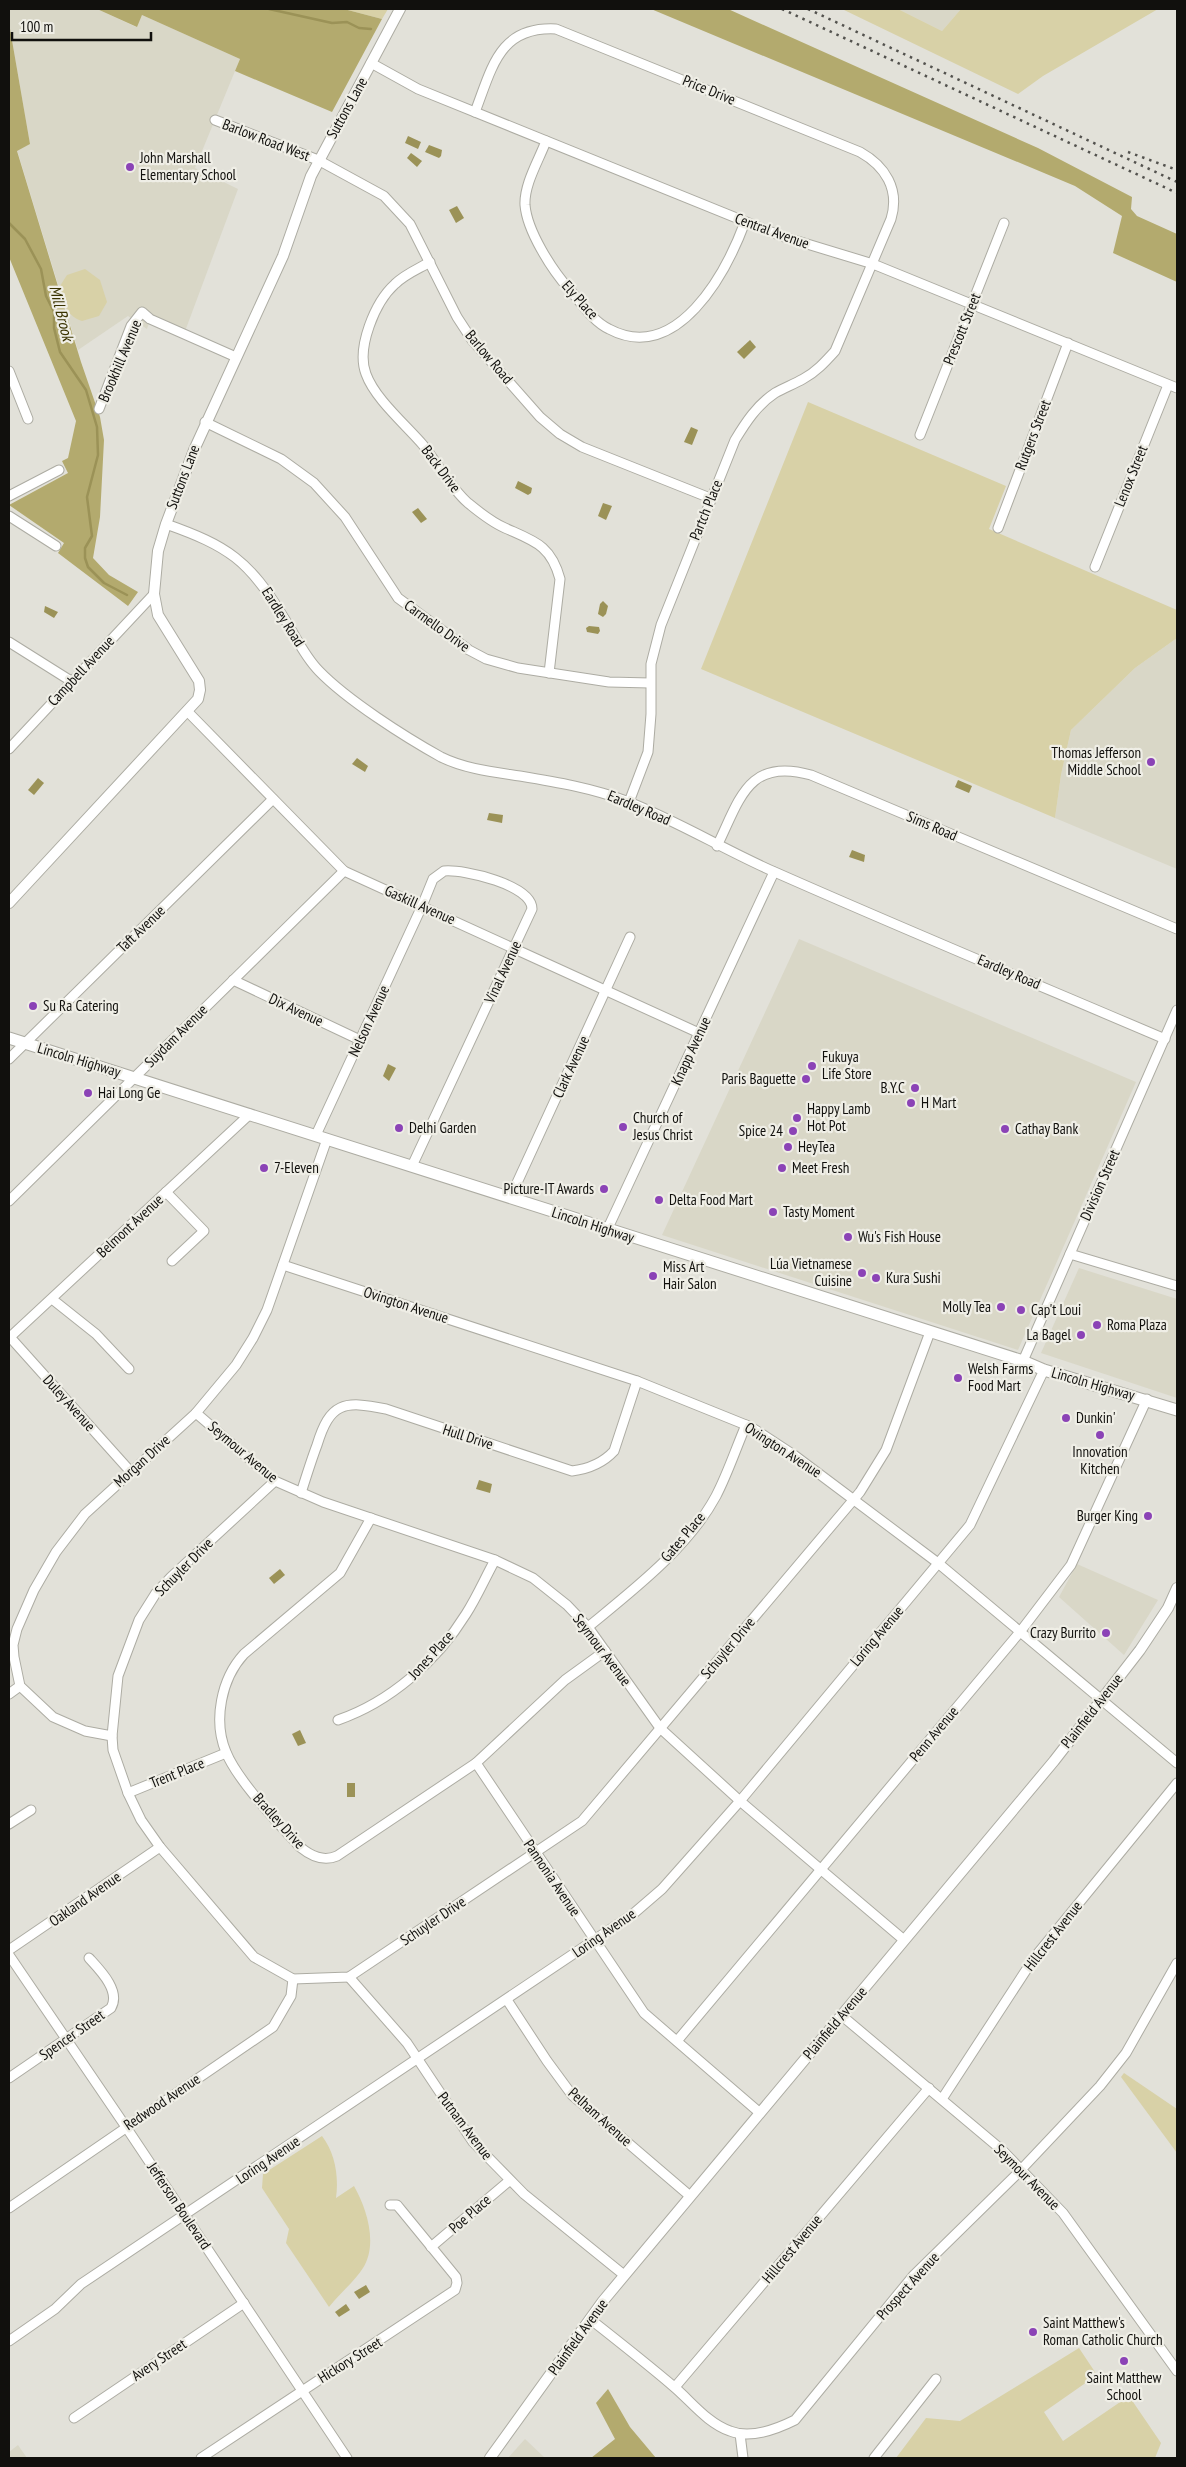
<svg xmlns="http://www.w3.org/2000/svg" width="1186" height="2467" font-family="'PT Sans Narrow',sans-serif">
	<rect width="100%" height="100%" fill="#e2e1d9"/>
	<g fill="#d9d7c7">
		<polygon points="9,9 97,9 136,27 142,15 240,59 195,168 238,189 184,334 150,320 147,329 128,316 78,350 17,150 30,144 9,23"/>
		<polygon points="898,9 961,9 942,31"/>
		<polygon points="1177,638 1177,869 1055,818 1061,775 1071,730 1135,668"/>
		<polygon points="799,939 1136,1082 1018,1350 662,1235"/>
		<polygon points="1079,1268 1177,1299 1177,1398 1041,1353"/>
		<polygon points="1077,1564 1158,1600 1124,1655 1059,1597"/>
		<polygon points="525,2439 545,2458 508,2458"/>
		<polygon points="18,2445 27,2458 9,2458 9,2452"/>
	</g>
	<g fill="#d8d1a7">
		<polygon points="344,9 388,9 382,19"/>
		<polygon points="842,9 898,9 942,31 961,9 1158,9 1043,76 1018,94"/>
		<path d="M85 269 100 280 107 302 99 316 82 321C66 316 62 301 60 286L67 275Z"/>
		<polygon points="808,402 1006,486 989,529 1177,610 1177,638 1135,668 1071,730 1061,775 1055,818 701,669"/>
		<polygon points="1124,2073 1177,2109 1177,2153 1121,2077"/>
		<path d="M322 2136C335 2153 339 2176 336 2198L354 2186C367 2209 378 2244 363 2268 354 2282 339 2294 329 2307L286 2243 289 2229 262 2188 263 2174Z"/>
		<polygon points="1079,2348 1097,2375 1044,2412 1063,2441 1129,2396 1161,2443 1155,2458 896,2458 926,2418 960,2421"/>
	</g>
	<g fill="#b3aa6e">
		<polygon points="97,9 344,9 382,19 332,112 235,71 240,59 142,15 137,27"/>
		<polygon points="651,9 728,9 1038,148 1132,197 1131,209 1137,216 1177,234 1177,282 1113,253 1122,216 1075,186"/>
		<polygon points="9,23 30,144 17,151 81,362 100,417 104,440 100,517 93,558 109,575 138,592 128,606 58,553 64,543 9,505 68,473 62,461 68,458 76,421 9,257"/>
		<polygon points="608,2389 630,2427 656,2458 591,2458 615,2439 596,2403"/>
	</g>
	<g fill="#9b9257">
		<polygon points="408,136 421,142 418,149 405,143"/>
		<polygon points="429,145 442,150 441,156 439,158 425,152"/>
		<polygon points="411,153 422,161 417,167 407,158"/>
		<polygon points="457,206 464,218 456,223 449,210"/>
		<polygon points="750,340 756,347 744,359 737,352"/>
		<polygon points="691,427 698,430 692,445 684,442"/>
		<polygon points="518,481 532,488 531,493 528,495 515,488"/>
		<polygon points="603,503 612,506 606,520 598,516"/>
		<polygon points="418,508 427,519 421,523 412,512"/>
		<polygon points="603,601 608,606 606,614 603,617 598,614 600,604"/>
		<polygon points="45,606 58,612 54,618 44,612"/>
		<polygon points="589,626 599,627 600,631 598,634 587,632 586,628"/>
		<polygon points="357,758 368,766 365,772 352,764"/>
		<polygon points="38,778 44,783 34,795 28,790"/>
		<polygon points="958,780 972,786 969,793 955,787"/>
		<polygon points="489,813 503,815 502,823 487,820"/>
		<polygon points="852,850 865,855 864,862 849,857"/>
		<polygon points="388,1064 396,1068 389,1081 383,1076"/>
		<polygon points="479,1480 492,1484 490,1493 476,1489"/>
		<polygon points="280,1569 285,1575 274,1584 269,1578"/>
		<polygon points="300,1730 306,1743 298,1746 292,1734"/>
		<rect x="347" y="1783" width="8" height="14"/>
		<polygon points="366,2285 370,2292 359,2299 354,2292"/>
		<polygon points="346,2304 350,2310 339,2317 335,2312"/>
	</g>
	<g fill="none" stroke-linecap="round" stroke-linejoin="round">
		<g stroke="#9b9257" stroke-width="2.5">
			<polyline points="269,9 332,23 347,22 359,28 371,29"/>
			<polyline points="9,223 25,239 41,269 46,296 54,312 54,328 60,352 86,390 97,427 98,455 87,497 92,536 85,548 85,558 88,567 104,583 127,595"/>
		</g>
		<defs>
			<g id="minor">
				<polyline points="371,63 418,89 781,236 873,264 1177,388"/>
				<path d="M475 112C492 68 499 26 556 29L860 152C885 166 900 189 891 219L835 351C825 362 816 372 803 379 794 384 784 388 775 393 757 405 746 422 735 440L661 625 651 664V714L648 752 629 802"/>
				<polyline points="215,120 318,160 384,196 410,224 457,317 472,340 540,417 560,434 582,447 710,498"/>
				<path d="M546 141C539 160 524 184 525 205 527 231 552 270 569 289 581 302 592 321 609 329 677 365 726 273 745 222"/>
				<path d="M430 262C418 269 405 274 395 284 375 302 356 348 366 374 375 399 406 425 423 445 438 464 450 487 468 503 479 512 491 522 505 528 534 541 551 545 560 579L549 673"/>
				<polyline points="9,371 28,419"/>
				<polyline points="99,409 131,326 142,312 150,319 236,357"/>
				<polyline points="205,422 281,459 314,483 345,517 398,598 469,650 486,659 518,668 609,682 650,683"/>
				<polyline points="920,435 1004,223"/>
				<polyline points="9,496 59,470"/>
				<polyline points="9,516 56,546"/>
				<path d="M166 524C228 546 249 560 284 618 295 635 304 656 319 671 347 700 405 737 441 757 465 769 494 772 520 776 556 782 592 788 626 801 678 821 726 851 777 873 906 930 1036 984 1165 1039"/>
				<polyline points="998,528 1068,343"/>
				<polyline points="1095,567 1168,385"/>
				<polyline points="9,642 71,681"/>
				<polyline points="187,711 344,871 699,1033"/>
				<polyline points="9,749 154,594"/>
				<path d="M717 846C740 799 748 757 811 775L1177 929"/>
				<polyline points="233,980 360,1040"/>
				<polyline points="9,1059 273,799"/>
				<path d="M316 1135 422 906 433 879 444 871C464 869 532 885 532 909L412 1166"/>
				<polyline points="166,1192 204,1231 172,1261"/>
				<polyline points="510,1198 630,937"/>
				<polyline points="9,1201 344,871"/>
				<polyline points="607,1230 774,872"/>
				<polyline points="1070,1254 1177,1286"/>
				<polyline points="283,1265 637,1381 751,1427 794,1455 938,1563 1177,1763"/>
				<polyline points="52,1299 96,1334 129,1369"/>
				<polyline points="9,1336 130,1471"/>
				<polyline points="9,1338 250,1114"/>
				<polyline points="1023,1361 1177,1010"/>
				<polyline points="196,1413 275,1481 323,1502 495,1560 533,1578 567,1605 588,1627 660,1728 740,1801 904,1940"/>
				<polyline points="275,1481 171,1577 156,1593 139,1620 118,1676 112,1736 113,1750 128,1793 141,1820 160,1847 254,1957 293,1979 349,1977 582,1821 860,1492 886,1450 930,1332"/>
				<path d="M301 1493C306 1477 311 1461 317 1445 330 1403 343 1400 386 1409L572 1471C588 1469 602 1464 614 1451L637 1381"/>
				<path d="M371 1518 340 1573 244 1654C221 1679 213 1721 226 1752 237 1780 279 1824 300 1847 311 1856 323 1862 337 1856L476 1763 565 1680 605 1651"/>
				<path d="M588 1627C633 1590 688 1548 716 1496 728 1473 736 1448 746 1425"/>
				<polyline points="9,1694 20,1686"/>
				<path d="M338 1720C390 1702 437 1661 466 1614 477 1597 485 1578 495 1560"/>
				<polyline points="112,1736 85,1731 53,1717 20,1686 14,1657 13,1645 17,1629 34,1590 56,1552 85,1514 196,1413 236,1365 253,1338 267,1310 327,1139"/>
				<polyline points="476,1763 644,2013 760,2113"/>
				<polyline points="128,1793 226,1753"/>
				<polyline points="9,1824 31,1810"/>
				<polyline points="9,1950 160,1847"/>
				<polyline points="9,1955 126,2127 347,2458"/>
				<polyline points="349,1977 407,2043 473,2142 524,2194 624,2275"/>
				<polyline points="507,2000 547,2061 572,2095 690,2196"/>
				<polyline points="841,2015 1003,2151 1063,2213 1177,2371"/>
				<polyline points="677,2041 1020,1632 1071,1565 1147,1399"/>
				<path d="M9 2078 111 2008C121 1991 100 1970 89 1958"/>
				<polyline points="942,2099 1034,1958 1177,1783"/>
				<polyline points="9,2208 273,2027 291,1996 293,1979"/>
				<polyline points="431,2247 509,2181"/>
				<path d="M590 2319C618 2341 646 2363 673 2386 691 2401 707 2423 730 2431 750 2439 777 2429 795 2420L913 2276 1016 2175 1100 2086 1126 2053 1177 1963"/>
				<polyline points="9,2341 55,2309 81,2284 633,1914 662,1889 740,1801 970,1525 1044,1370"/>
				<polyline points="675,2387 929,2088"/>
				<polyline points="74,2418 244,2303"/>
				<polyline points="740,2434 743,2458"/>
				<polyline points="201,2458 455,2290 457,2283 456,2277 402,2211 397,2205 390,2205"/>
				<polyline points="874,2458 936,2379"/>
			</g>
			<g id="tertiary">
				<polyline points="9,903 198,699 200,690 199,681 158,615 154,594 158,551 166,524 194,450 283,256 311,176 400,9"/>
				<polyline points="490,2458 603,2301 1054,1761 1140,1650 1168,1608 1177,1588"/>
			</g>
			<polyline id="secondary" points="9,1038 1023,1361 1044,1370 1177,1410"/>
		</defs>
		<use href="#minor" stroke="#adaca3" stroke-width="11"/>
		<use href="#tertiary" stroke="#adaca3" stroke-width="12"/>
		<use href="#secondary" stroke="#adaca3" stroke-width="13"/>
		<use href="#minor" stroke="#fff" stroke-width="9"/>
		<use href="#tertiary" stroke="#fff" stroke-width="10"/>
		<use href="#secondary" stroke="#fff" stroke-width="11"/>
		<g stroke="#53524e" stroke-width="2.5" stroke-dasharray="2.5 5" stroke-linecap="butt">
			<polyline points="782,9 1177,193"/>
			<polyline points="808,9 1177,182"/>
			<polyline points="1128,152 1177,170"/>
		</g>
	</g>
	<g fill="#8b43b6" stroke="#efeee6" stroke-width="2">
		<circle cx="130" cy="167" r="5"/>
		<circle cx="1151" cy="762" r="5"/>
		<circle cx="33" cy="1006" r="5"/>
		<circle cx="812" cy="1066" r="5"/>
		<circle cx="806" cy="1079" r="5"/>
		<circle cx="915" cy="1088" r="5"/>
		<circle cx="88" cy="1093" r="5"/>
		<circle cx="911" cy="1103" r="5"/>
		<circle cx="797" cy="1118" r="5"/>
		<circle cx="623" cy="1127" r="5"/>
		<circle cx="399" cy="1128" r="5"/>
		<circle cx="1005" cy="1129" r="5"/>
		<circle cx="793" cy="1131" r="5"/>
		<circle cx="788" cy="1147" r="5"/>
		<circle cx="264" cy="1168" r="5"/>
		<circle cx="782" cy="1168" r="5"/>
		<circle cx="604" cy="1189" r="5"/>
		<circle cx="659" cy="1200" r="5"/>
		<circle cx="773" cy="1212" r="5"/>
		<circle cx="848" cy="1237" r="5"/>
		<circle cx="862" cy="1273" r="5"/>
		<circle cx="653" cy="1276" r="5"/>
		<circle cx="876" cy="1278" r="5"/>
		<circle cx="1001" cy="1307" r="5"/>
		<circle cx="1021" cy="1310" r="5"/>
		<circle cx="1097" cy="1325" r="5"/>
		<circle cx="1081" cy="1335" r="5"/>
		<circle cx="958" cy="1378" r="5"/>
		<circle cx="1066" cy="1418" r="5"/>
		<circle cx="1100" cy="1435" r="5"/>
		<circle cx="1148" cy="1516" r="5"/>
		<circle cx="1106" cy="1633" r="5"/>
		<circle cx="1033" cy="2332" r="5"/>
		<circle cx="1124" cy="2361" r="5"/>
	</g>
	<g text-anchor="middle" stroke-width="4.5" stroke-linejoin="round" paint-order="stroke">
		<g font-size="15" fill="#11100d" stroke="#efeee6">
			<text transform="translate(709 90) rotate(22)" y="5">Price Drive</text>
			<text transform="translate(347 108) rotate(-61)" y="5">Suttons Lane</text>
			<text transform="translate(266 140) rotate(21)" y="5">Barlow Road West</text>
			<text transform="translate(772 231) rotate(20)" y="5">Central Avenue</text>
			<text transform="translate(580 300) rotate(48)" y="5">Ely Place</text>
			<text transform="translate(962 329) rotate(-68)" y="5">Prescott Street</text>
			<text transform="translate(489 357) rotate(50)" y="5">Barlow Road</text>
			<text transform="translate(120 361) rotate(-67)" y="5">Brookhill Avenue</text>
			<text transform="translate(1033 435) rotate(-69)" y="5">Rutgers Street</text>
			<text transform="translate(441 469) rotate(53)" y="5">Back Drive</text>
			<text transform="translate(1131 476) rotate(-68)" y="5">Lenox Street</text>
			<text transform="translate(183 477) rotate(-69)" y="5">Suttons Lane</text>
			<text transform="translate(706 510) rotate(-68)" y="5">Partch Place</text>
			<text transform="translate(283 617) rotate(58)" y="5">Eardley Road</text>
			<text transform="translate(437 626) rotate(36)" y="5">Carmello Drive</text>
			<text transform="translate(81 671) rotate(-47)" y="5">Campbell Avenue</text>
			<text transform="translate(639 808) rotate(23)" y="5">Eardley Road</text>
			<text transform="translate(932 826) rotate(23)" y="5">Sims Road</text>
			<text transform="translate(420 905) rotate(24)" y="5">Gaskill Avenue</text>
			<text transform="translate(141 929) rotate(-44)" y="5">Taft Avenue</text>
			<text transform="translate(503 972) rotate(-65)" y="5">Vinal Avenue</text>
			<text transform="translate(1009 972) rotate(23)" y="5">Eardley Road</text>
			<text transform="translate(296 1010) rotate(25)" y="5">Dix Avenue</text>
			<text transform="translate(369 1021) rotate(-65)" y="5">Nelson Avenue</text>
			<text transform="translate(176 1036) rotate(-45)" y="5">Suydam Avenue</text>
			<text transform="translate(691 1051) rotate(-65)" y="5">Knapp Avenue</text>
			<text transform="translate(79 1060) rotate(17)" y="5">Lincoln Highway</text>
			<text transform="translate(571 1067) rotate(-65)" y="5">Clark Avenue</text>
			<text transform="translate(1100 1185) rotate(-66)" y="5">Division Street</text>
			<text transform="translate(593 1225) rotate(18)" y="5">Lincoln Highway</text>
			<text transform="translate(130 1226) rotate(-43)" y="5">Belmont Avenue</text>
			<text transform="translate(406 1305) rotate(18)" y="5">Ovington Avenue</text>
			<text transform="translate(1093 1384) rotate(16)" y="5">Lincoln Highway</text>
			<text transform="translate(69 1403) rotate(48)" y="5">Duley Avenue</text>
			<text transform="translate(468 1437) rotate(18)" y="5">Hull Drive</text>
			<text transform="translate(783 1450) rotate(33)" y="5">Ovington Avenue</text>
			<text transform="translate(243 1452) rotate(40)" y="5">Seymour Avenue</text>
			<text transform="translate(142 1461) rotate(-42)" y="5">Morgan Drive</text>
			<text transform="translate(683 1537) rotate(-50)" y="5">Gates Place</text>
			<text transform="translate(184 1567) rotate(-45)" y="5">Schuyler Drive</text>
			<text transform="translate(877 1636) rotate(-50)" y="5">Loring Avenue</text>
			<text transform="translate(728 1648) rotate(-50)" y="5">Schuyler Drive</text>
			<text transform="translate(602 1650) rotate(53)" y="5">Seymour Avenue</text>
			<text transform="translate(431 1655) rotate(-48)" y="5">Jones Place</text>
			<text transform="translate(1092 1711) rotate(-52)" y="5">Plainfield Avenue</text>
			<text transform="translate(934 1734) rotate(-50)" y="5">Penn Avenue</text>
			<text transform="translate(177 1773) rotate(-22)" y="5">Trent Place</text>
			<text transform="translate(279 1821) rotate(48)" y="5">Bradley Drive</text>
			<text transform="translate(552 1878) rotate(56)" y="5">Pannonia Avenue</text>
			<text transform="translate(85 1899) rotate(-35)" y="5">Oakland Avenue</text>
			<text transform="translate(433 1921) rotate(-34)" y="5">Schuyler Drive</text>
			<text transform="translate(604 1933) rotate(-35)" y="5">Loring Avenue</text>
			<text transform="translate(1053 1936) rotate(-52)" y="5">Hillcrest Avenue</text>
			<text transform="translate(835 2023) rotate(-50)" y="5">Plainfield Avenue</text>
			<text transform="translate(72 2035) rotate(-35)" y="5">Spencer Street</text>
			<text transform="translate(162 2102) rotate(-34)" y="5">Redwood Avenue</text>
			<text transform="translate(600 2117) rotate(42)" y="5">Pelham Avenue</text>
			<text transform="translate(465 2126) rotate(53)" y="5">Putnam Avenue</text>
			<text transform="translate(268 2160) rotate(-34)" y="5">Loring Avenue</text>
			<text transform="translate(1027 2177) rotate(45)" y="5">Seymour Avenue</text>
			<text transform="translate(179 2206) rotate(56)" y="5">Jefferson Boulevard</text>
			<text transform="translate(470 2214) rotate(-41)" y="5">Poe Place</text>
			<text transform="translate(792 2249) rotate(-50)" y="5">Hillcrest Avenue</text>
			<text transform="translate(908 2286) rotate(-48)" y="5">Prospect Avenue</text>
			<text transform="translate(578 2337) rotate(-54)" y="5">Plainfield Avenue</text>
			<text transform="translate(159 2360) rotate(-34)" y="5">Avery Street</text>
			<text transform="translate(350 2360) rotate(-32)" y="5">Hickory Street</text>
		</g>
		<g font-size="15" fill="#11100d" stroke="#efeee6" text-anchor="start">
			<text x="140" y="163">John Marshall<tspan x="140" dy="17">Elementary School</tspan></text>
			<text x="1141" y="758" text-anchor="end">Thomas Jefferson<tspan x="1141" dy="17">Middle School</tspan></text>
			<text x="43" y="1011">Su Ra Catering</text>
			<text x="822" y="1062">Fukuya<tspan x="822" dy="17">Life Store</tspan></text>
			<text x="796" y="1084" text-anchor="end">Paris Baguette</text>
			<text x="905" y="1093" text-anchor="end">B.Y.C</text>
			<text x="98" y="1098">Hai Long Ge</text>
			<text x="921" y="1108">H Mart</text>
			<text x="807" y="1114">Happy Lamb<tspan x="807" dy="17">Hot Pot</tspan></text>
			<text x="633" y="1123">Church of<tspan x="633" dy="17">Jesus Christ</tspan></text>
			<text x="409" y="1133">Delhi Garden</text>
			<text x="1015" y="1134">Cathay Bank</text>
			<text x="783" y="1136" text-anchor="end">Spice 24</text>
			<text x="798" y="1152">HeyTea</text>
			<text x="274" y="1173">7-Eleven</text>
			<text x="792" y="1173">Meet Fresh</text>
			<text x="594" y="1194" text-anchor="end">Picture-IT Awards</text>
			<text x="669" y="1205">Delta Food Mart</text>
			<text x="783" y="1217">Tasty Moment</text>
			<text x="858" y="1242">Wu's Fish House</text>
			<text x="852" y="1269" text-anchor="end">Lúa Vietnamese<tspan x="852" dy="17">Cuisine</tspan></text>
			<text x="663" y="1272">Miss Art<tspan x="663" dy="17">Hair Salon</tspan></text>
			<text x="886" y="1283">Kura Sushi</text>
			<text x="991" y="1312" text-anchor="end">Molly Tea</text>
			<text x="1031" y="1315">Cap't Loui</text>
			<text x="1107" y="1330">Roma Plaza</text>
			<text x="1071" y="1340" text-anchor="end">La Bagel</text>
			<text x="968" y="1374">Welsh Farms<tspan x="968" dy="17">Food Mart</tspan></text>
			<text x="1076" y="1423">Dunkin'</text>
			<text x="1100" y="1457" text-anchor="middle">Innovation<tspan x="1100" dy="17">Kitchen</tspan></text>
			<text x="1138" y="1521" text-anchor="end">Burger King</text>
			<text x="1096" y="1638" text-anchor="end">Crazy Burrito</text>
			<text x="1043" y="2328">Saint Matthew's<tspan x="1043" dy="17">Roman Catholic Church</tspan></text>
			<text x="1124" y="2383" text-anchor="middle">Saint Matthew<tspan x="1124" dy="17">School</tspan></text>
		</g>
		<g font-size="16" font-style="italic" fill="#3a3300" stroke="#efeee6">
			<text transform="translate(62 313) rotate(76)" y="6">Mill Brook</text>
		</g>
	</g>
	<rect width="1186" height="2467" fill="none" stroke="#11100d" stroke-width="20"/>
	<path d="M12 32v8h139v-8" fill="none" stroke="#11100d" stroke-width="2.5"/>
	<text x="20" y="32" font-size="15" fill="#11100d" stroke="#efeee6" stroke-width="4" paint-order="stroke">100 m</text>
</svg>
